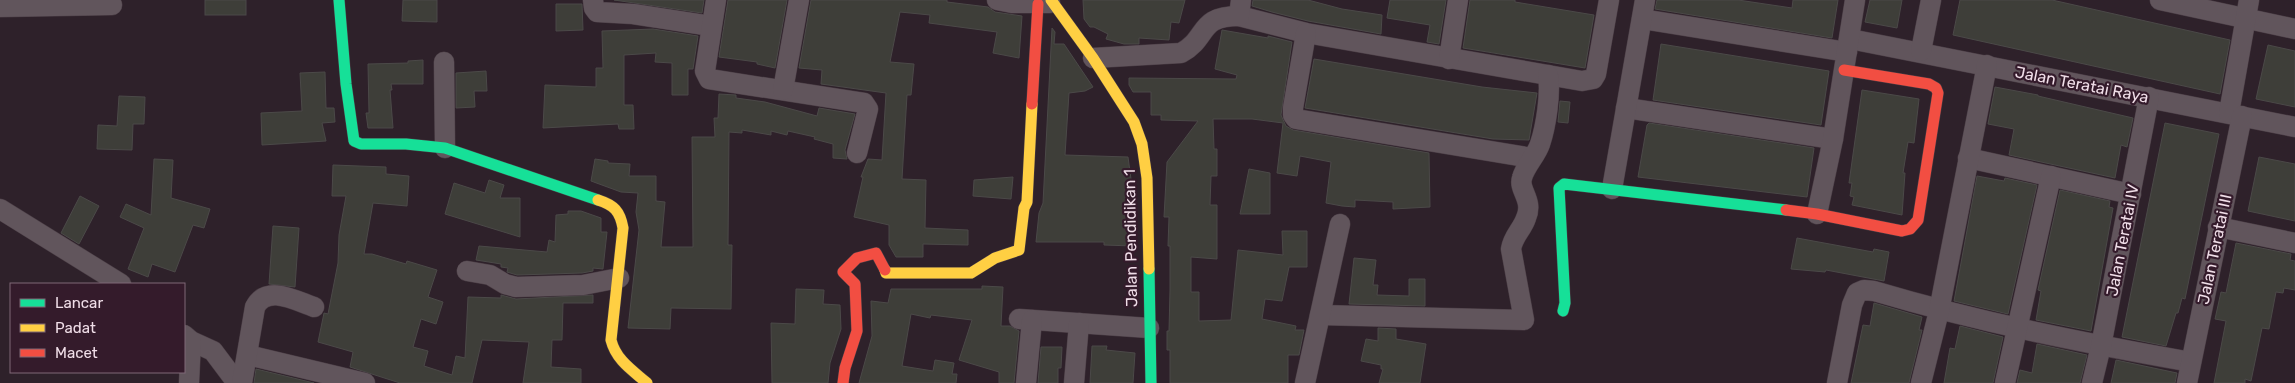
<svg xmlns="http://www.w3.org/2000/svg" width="2295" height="383" font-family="Rubik,sans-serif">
	<rect width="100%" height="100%" fill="#2e212a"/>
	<g fill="#3e3e39" stroke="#4b4948">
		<rect x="205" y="0" width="41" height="15"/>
		<polygon points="403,0 437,0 437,22 402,21"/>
		<polygon points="614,0 704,0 702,13"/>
		<polygon points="728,0 787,0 775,68 757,64 757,62 719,57"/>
		<polygon points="811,0 947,0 947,2 988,7 995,12 1022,16 1019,58 993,53 997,32 929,23 930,15 900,12 890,62 914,64 911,95 907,95 902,179 926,180 925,228 968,230 968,245 923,244 923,257 896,257 889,245 889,225 854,217 863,177 861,177 868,159 882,160 886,93 821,84 822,70 799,68"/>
		<polygon points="1083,0 1185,0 1179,23 1171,22 1169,40 1139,38 1139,44 1124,44 1106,39 1108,34 1094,27 1090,27 1084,19"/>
		<polygon points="1253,0 1308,0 1342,9 1382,15 1381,34 1308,21 1272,12 1252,6"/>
		<polygon points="1390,0 1446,0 1439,44 1427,42 1430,25 1387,18"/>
		<polygon points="1470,0 1515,0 1515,2 1594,15 1585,68 1463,48"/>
		<polygon points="1657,0 1738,0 1792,8 1793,0 1838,0 1832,38 1655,9"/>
		<polygon points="1870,0 1902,0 1897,28 1865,22"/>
		<polygon points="1960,0 2052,0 2230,40 2220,94 1953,35"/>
		<polygon points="556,4 582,4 583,30 556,31"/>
		<polygon points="1052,28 1055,32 1054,44 1064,44 1093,87 1085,91 1069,93 1065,155 1128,157 1131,179 1133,246 1104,245 1104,242 1036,242 1039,213 1043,203"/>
		<polygon points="653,29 698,36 693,69 688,69 688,95 672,95 672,63 655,62 656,53 624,55 624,105 633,105 634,129 619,129 618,124 543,128 545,85 596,87 596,68 603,68 602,31"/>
		<polygon points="1222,30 1268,38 1268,36 1292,42 1281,115 1286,126 1293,130 1429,153 1430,207 1393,209 1393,202 1355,200 1355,207 1342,206 1326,203 1331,162 1300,156 1297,176 1277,173 1283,123 1252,119 1213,119 1214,149 1217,149 1217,176 1211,176 1210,205 1217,205 1217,259 1191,257 1191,292 1199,292 1199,321 1231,320 1238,250 1283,255 1282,231 1307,231 1307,267 1289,267 1282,301 1265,299 1262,319 1296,326 1295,330 1304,330 1299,355 1288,355 1288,383 1170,383 1170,350 1167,350 1167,331 1169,331 1170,290 1170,246 1168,246 1169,217 1164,217 1167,162 1198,121 1161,120 1161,115 1151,115 1151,92 1133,92 1129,85 1129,78 1236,79 1237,75 1215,69"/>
		<polygon points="1661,44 1829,71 1821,125 1653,100"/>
		<polygon points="2268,45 2295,51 2295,107 2256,99"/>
		<polygon points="1314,59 1482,87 1537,93 1529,140 1493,139 1305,108"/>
		<polygon points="423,60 423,84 391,84 392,90 390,90 393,128 368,128 366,113 369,113 368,64 408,63 408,61"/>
		<polygon points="486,71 487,91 474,91 475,107 456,108 456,73"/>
		<polygon points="325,72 326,108 334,108 335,122 322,123 326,141 262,145 261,113 302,111 300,73"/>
		<polygon points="1995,87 2038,95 2038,96 2133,118 2127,147 2121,145 2115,178 2009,155 2014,129 1988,124"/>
		<polygon points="1862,90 1919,99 1914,143 1908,142 1903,173 1905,173 1902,215 1852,205 1854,197 1850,196 1852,183 1849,183"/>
		<polygon points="719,94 736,95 736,98 765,102 817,116 819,108 855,114 845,150 847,159 833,158 833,144 814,139 815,137 788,131 787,135 771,131 771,135 742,130 742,133 729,132 728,245 732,245 731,309 671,308 670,329 628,328 639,230 636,212 638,193 621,192 591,181 595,159 608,161 608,163 630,164 629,176 656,176 656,201 665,202 661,247 693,247 692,137 715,137 714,118 718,118"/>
		<polygon points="119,96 145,97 144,124 133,124 132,150 97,149 98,125 117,126"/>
		<polygon points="1560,101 1570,102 1568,123 1558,122"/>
		<polygon points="1649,123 1814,148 1807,197 1638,177 1647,125"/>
		<polygon points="2165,123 2219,134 2185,299 2182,298 2178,313 2176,313 2166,346 2122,337"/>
		<polygon points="2259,157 2295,164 2295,221 2248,211"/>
		<polygon points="154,159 173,160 171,198 210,209 204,228 193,225 175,272 152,264 148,277 128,269 144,228 120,217 126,204 151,215"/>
		<polygon points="333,165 386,167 386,174 409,176 407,206 373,203 364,254 372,254 406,264 407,261 437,270 428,297 443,302 436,324 421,319 413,347 428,351 424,366 452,375 456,356 465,358 468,297 501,298 501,295 516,299 593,295 593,303 563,303 562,340 552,340 551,367 581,369 581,383 523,383 529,342 482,340 472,383 400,383 350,367 353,352 318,342 324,313 328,314 338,263 339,235 346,196 332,196"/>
		<polygon points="1249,169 1270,173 1270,214 1240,214"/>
		<polygon points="1977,176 2004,181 2005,178 2037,185 2008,314 1954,301"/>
		<polygon points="1013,177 1011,199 973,196 974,180"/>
		<polygon points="489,180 504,185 500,198 520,198 520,237 445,214 454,183 485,193"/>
		<polygon points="2060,190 2110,201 2109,207 2113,208 2091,331 2036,320 2041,291 2038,290"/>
		<polygon points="80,196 99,206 79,244 61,233"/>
		<polygon points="568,211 581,211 601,218 601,232 607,232 603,269 593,268 593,271 582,273 517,275 507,272 508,268 501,267 501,264 476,260 479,246 547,252 549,240 555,242 556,215 568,214"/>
		<polygon points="273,226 299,228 295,287 269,284"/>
		<polygon points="1797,238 1873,252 1874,249 1889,252 1884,281 1826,270 1825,272 1791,269"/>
		<polygon points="2236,243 2291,254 2290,260 2295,261 2295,290 2284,288 2283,293 2276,292 2269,329 2262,328 2251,381 2245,379 2245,383 2214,383 2226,321 2215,319 2221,292 2226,293"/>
		<polygon points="1354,258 1376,260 1373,285 1378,285 1377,295 1409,296 1409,279 1425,279 1425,306 1349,304"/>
		<polygon points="982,286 1003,287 1001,326 1010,326 1019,331 1014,383 999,383 999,372 959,360 972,320 931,315 930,318 911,314 902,366 933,371 935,360 954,363 952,374 957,374 956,383 859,383 872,336 871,301 888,303 891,289 982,289"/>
		<polygon points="796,289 824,290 823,304 840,305 841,329 830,363 828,383 772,383 771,323 795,324"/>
		<polygon points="1874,303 1922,317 1919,330 1922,330 1909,383 1851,383 1863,325 1870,326"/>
		<polygon points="1960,326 2003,337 1993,383 1944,383 1950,348 1955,349"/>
		<polygon points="1378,328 1396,329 1396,339 1426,344 1420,383 1379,383 1383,369 1381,369 1381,365 1361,361 1366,339 1378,341"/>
		<polygon points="2037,344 2087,355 2080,383 2017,383 2020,370 2032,373"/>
		<polygon points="1092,346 1107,346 1106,350 1135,353 1133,383 1090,383"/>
		<polygon points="1041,347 1062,347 1061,368 1058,368 1058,383 1038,383"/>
		<polygon points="2116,360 2177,373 2175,383 2111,383"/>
		<polygon points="256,369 314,383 254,383"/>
	</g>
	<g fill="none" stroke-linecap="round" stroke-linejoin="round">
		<defs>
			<g id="street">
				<polyline points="593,0 594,8 597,12 633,14 711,26"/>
				<polyline points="716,0 705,71 709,79 864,103 868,109 857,153"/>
				<polyline points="997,0 1012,3 1050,3"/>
				<polyline points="2160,0 2295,29"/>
				<polyline points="0,7 112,5"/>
				<polyline points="1239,16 1306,33 1582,81 1593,79 1596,74 1609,0"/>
				<polyline points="1642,19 1847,52"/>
				<polyline points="1306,33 1293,108 1293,115 1296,119 1532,158"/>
				<polyline points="1850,39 2295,127"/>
				<polyline points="1921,51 1931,0"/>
				<path d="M1093 58 1181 53C1209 38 1197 16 1239 16L1241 0"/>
				<polyline points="1449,59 1458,0"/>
				<polyline points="444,62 445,148"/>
				<polyline points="783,90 799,0"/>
				<polyline points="1626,108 1833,139"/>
				<polyline points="2229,113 2249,0"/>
				<polyline points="1968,158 2131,194"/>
				<polyline points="1612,189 1645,0"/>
				<polyline points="0,209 121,284"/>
				<polyline points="1817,214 1833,139 1855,0"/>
				<polyline points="2218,227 2295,243"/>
				<polyline points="467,271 490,275 505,284 516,287 583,285 619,278"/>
				<path d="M1320 315 1524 320 1511 249C1513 236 1522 230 1526 218 1534 200 1518 190 1522 178 1525 166 1536 156 1540 144 1546 126 1551 94 1548 75"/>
				<polyline points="1019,319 1149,328"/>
				<polyline points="184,335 191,341 213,351 237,383"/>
				<polyline points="248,355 365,383"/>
				<polyline points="189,383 191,341"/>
				<path d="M242 383 255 307C267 284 296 301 314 307"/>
				<polyline points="1026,383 1032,320"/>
				<polyline points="1074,383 1079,323"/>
				<polyline points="1305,383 1340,224"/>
				<path d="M1837 383 1852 305 1857 293 1864 290 1874 291C1978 322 2084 343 2191 362"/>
				<polyline points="1921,383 1939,311 1987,65"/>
				<polyline points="2005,383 2051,176"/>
				<polyline points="2092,383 2101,346 2149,97"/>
				<polyline points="2187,383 2242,116"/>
			</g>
			<g id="fast">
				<polyline points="339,0 346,84 354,141 361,144 406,144 445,148 598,200"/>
				<polyline points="1149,269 1151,383"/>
				<polyline points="1563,311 1565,303 1559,188 1564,184 1786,210"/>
			</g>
			<g id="slow">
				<polyline points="1051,0 1093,58 1134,122 1142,144 1147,178 1149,269"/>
				<path d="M598 200C614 205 620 211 623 228L611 340C616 360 632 370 647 383"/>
				<polyline points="885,270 886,273 971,273 995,258 1019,250 1024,208 1027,202 1032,104"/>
			</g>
			<g id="jam">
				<polyline points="1032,104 1038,4"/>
				<polyline points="1786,210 1817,214 1902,231 1910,229 1918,220 1938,93 1936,88 1929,84 1844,70"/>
				<polyline points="843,383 845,368 857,331 855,284 843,272 857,258 876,253 885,270"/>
			</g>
		</defs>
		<use href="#street" stroke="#4a3d45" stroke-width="21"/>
		<use href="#fast" stroke="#4a3d45" stroke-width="12"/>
		<use href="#slow" stroke="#4a3d45" stroke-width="12"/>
		<use href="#jam" stroke="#4a3d45" stroke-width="12"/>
		<use href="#street" stroke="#61555c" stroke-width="20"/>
		<use href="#fast" stroke="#16e098" stroke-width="11"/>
		<use href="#slow" stroke="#ffcf43" stroke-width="11"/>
		<use href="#jam" stroke="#f24e42" stroke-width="11"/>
	</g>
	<g text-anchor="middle" stroke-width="4.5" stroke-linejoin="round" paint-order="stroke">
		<g font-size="16" fill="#f0dee8" stroke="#341b2b">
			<text transform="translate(2082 84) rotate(11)" y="6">Jalan Teratai Raya</text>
			<text transform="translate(1130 238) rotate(-91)" y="6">Jalan Pendidikan 1</text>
			<text transform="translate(2122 240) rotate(-79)" y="6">Jalan Teratai IV</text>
			<text transform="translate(2214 249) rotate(-78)" y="6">Jalan Teratai III</text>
		</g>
	</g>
	<rect x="10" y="283" width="175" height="90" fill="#341b2b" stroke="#7f6977"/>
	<rect x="20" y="299" width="25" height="8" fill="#16e098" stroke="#7f6977"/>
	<text x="55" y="308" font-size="15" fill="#f0dee8">Lancar</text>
	<rect x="20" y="324" width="25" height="8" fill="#ffcf43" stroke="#7f6977"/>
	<text x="55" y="333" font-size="15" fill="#f0dee8">Padat</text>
	<rect x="20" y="349" width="25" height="8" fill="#f24e42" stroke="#7f6977"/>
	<text x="55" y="358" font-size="15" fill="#f0dee8">Macet</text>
</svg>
